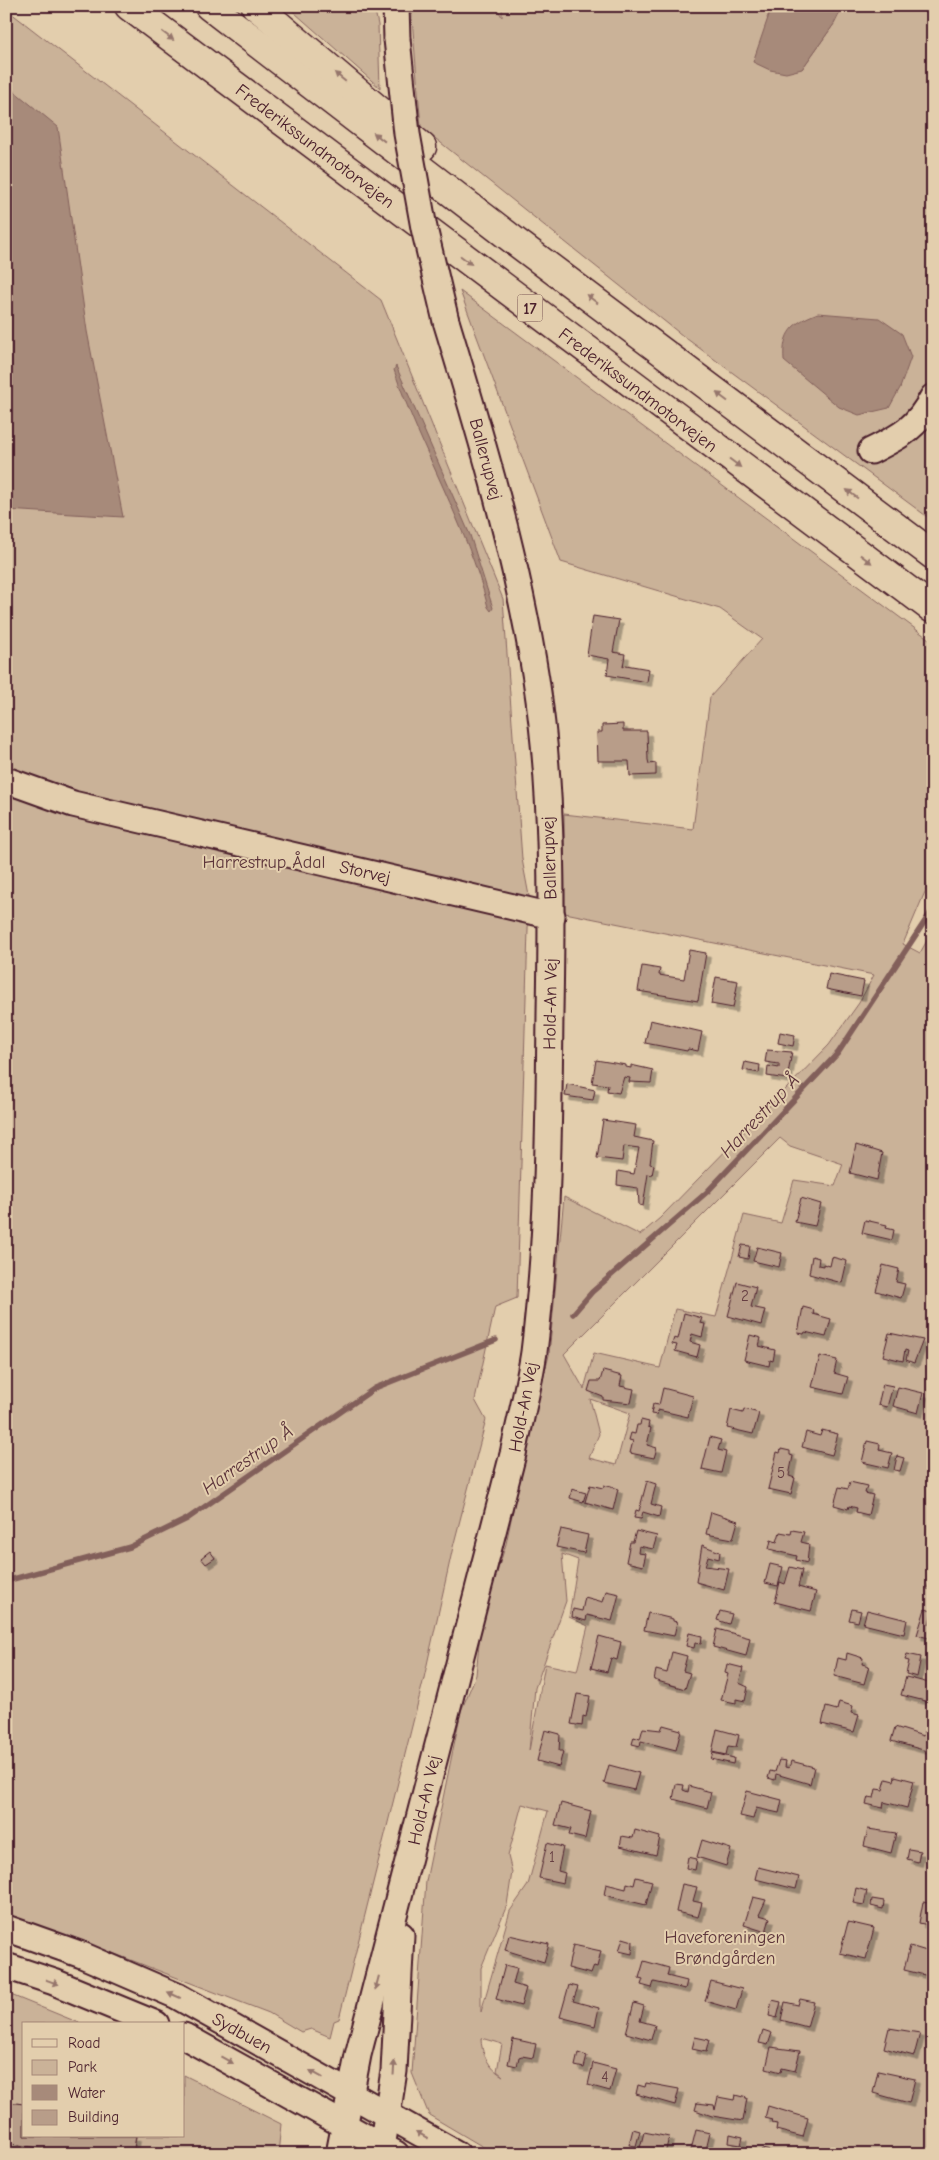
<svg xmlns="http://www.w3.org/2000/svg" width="939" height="2160" font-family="'Comic Neue',sans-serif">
	<defs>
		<filter id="shadow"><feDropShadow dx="4.5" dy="4.5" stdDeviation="0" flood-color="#0004"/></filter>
	</defs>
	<rect width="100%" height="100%" fill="#e3cead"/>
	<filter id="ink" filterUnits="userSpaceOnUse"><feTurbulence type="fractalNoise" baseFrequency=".02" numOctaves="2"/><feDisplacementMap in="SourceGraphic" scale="10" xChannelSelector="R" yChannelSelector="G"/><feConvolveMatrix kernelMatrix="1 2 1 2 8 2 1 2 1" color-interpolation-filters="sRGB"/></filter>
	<g filter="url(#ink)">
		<g fill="#cab298" stroke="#8a6862" fill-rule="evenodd">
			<polygon points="287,6 374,6 378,25 380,88"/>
			<polygon points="411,6 496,6 502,17 502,6 772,6 767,18 802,69 834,24 843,6 933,6 933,521 683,336 421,127"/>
			<polygon points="6,9 381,300 503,599 522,859 529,896 517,1298 495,1307 475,1400 486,1420 453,1547 424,1678 339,2019 334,2021 330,2037 311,2029 301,2032 269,2013 102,1949 6,1916"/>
			<path d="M460 291 933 642V873L903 944 920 953 933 930V2154H495L429 2115 412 2073 426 1881 461 1711 476 1675 481 1623 506 1544 521 1471 549 1355 564 1197 640 1235 660 1218 829 1045 859 1003 874 975 565 913 564 814 693 829 710 697 762 639 720 609 561 562ZM780 1138 790 1146 843 1164 835 1186 794 1180 781 1223 744 1215 716 1317 675 1309 660 1368 594 1353 584 1389 564 1354ZM590 1399 630 1413 616 1465 589 1458 599 1434ZM562 1554 578 1560 569 1617 588 1626 577 1671 545 1664 529 1751 535 1688 566 1601ZM522 1804 548 1811 528 1885 510 1911 481 2012V1968L507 1905 512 1872 508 1856ZM481 2038 502 2044 497 2071 503 2076C489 2069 481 2053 481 2038Z"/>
			<polygon points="6,1993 82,2024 24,2024 24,2104 6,2102"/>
			<polygon points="184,2075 281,2124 278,2154 134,2154 136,2136 184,2136"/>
		</g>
		<g fill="#a78a7a" stroke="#825f5a">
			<polygon points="772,6 843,6 834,24 802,69 786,73 770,70 753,62"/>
			<polygon points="6,88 14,91 58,127 87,331 123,517 6,510"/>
			<path d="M818 313 879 318 902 334 911 357 900 388 889 408 859 415 839 407 784 361C782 332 792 323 818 313Z"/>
			<path d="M396 366 470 535 493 608 491 611 488 607C467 525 421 450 394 370Z"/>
		</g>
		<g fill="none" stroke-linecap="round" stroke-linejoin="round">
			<g stroke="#825f5a" stroke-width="5.5">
				<polyline points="573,1314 592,1292 707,1192 838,1053 933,909"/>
				<polyline points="6,1581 130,1547 187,1519 375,1388 496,1340"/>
			</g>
		</g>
		<g fill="#b89d89" stroke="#4a1f2b" filter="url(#shadow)">
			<polygon points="593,616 619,620 613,652 625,654 623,667 626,665 649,669 647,682 607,675 609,659 587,655"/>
			<polygon points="623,724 623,731 647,731 648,760 649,764 656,763 656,775 630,776 629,761 598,761 597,732 602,732 602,725"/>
			<polygon points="689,950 706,953 698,1001 638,991 642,966 660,969 659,975 684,979"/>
			<polygon points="829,974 864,981 861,996 826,989"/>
			<polygon points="716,977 738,981 733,1008 711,1004"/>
			<polygon points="650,1020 702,1032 698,1051 688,1049 687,1051 645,1043"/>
			<polygon points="780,1032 795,1035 793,1046 778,1043"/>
			<polygon points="767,1050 792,1052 787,1079 767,1076 768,1066 779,1068 779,1064 765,1062"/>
			<polygon points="596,1060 626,1065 626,1067 631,1068 631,1065 653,1070 651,1083 629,1082 630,1078 624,1077 619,1093 607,1091 608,1085 592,1083"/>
			<polygon points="745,1062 760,1065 759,1073 743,1070"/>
			<polygon points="567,1084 595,1090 593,1100 565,1096"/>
			<polygon points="603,1120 636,1125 634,1137 653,1141 650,1164 654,1165 652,1175 648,1174 643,1206 639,1205 638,1188 617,1185 618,1171 634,1174 639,1148 624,1146 622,1161 597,1158"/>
			<polygon points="856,1145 882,1153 877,1180 850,1173"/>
			<polygon points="801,1198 821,1204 815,1226 795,1222"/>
			<polygon points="865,1220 887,1225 886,1228 894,1230 892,1240 862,1233"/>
			<polygon points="742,1245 750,1246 748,1259 739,1257"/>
			<polygon points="757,1247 782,1253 779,1267 753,1261"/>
			<polygon points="812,1256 819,1258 818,1265 823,1266 823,1264 830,1266 832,1257 847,1261 842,1283 809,1274"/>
			<polygon points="883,1265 899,1269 896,1282 905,1284 901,1298 876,1291"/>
			<polygon points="737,1282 756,1287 751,1307 765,1310 761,1325 728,1316"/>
			<polygon points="803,1307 814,1310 813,1314 831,1319 826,1337 805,1332 804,1334 798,1333"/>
			<polygon points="684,1313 702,1318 700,1323 705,1324 702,1337 692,1334 690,1342 700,1345 697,1357 675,1351 677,1345 672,1344 674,1338 678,1339"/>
			<polygon points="889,1333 923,1340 914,1363 906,1360 908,1351 905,1350 903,1361 883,1356"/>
			<polygon points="750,1335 761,1338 759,1346 775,1350 773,1361 770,1360 769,1366 744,1360"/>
			<polygon points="820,1356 837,1360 834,1373 848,1377 843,1394 812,1387"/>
			<polygon points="603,1371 622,1376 620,1386 634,1389 631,1403 603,1400 603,1397 588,1391 591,1381 600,1381"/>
			<polygon points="883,1384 893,1386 887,1407 878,1405"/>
			<polygon points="898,1387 923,1393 918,1413 893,1406"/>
			<polygon points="663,1388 693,1396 688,1417 658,1410 657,1415 651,1414 653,1404 659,1405"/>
			<polygon points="744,1409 759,1413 753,1434 727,1428 731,1410 743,1413"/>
			<polygon points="641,1420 649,1422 648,1427 651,1428 647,1445 657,1448 654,1458 630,1453 633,1441 629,1440 631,1433 635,1434 637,1425 640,1425"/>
			<polygon points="822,1430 838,1434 832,1455 802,1447 806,1432 820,1436"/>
			<polygon points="710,1437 721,1440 718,1450 726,1452 721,1473 702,1469"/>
			<polygon points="867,1441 880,1444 879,1450 892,1453 888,1468 862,1462"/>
			<polygon points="781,1449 790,1451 790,1455 793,1456 789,1476 795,1478 791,1494 768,1489 777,1452 780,1453"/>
			<polygon points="897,1456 904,1458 900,1471 894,1470"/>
			<polygon points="647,1481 656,1484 651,1504 661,1507 659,1517 643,1512 641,1519 634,1518 636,1510 639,1511"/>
			<polygon points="850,1482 867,1486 865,1493 873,1495 868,1515 856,1512 857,1508 849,1506 848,1509 834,1505 839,1487 848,1489"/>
			<polygon points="590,1485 603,1488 604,1485 618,1489 613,1510 585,1502"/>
			<polygon points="572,1489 586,1493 583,1502 570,1498"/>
			<polygon points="711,1512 738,1521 733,1539 706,1534"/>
			<polygon points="561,1529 588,1535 584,1553 556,1547"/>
			<polygon points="792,1530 804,1532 801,1542 809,1544 807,1563 796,1560 797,1556 769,1549 771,1540 777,1542 780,1532 791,1534"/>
			<polygon points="636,1531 657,1536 653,1549 639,1546 638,1553 646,1554 643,1566 626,1562 630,1542 633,1542"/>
			<polygon points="702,1545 720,1552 719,1559 708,1556 705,1566 729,1569 724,1590 696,1582"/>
			<polygon points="210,1551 215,1558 206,1564 201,1558"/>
			<polygon points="770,1564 783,1567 778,1586 765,1583"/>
			<polygon points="790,1567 802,1570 798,1587 816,1592 811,1611 775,1602 780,1582 785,1584"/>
			<polygon points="933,1567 933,1590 927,1589"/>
			<polygon points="606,1591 619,1594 612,1621 587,1615 586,1621 572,1617 573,1609 582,1611 585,1597 603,1602"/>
			<polygon points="852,1609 861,1611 858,1622 849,1620"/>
			<polygon points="925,1609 932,1611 929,1624 933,1625 933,1639 917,1635"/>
			<polygon points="867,1610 907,1620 904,1634 863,1624"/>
			<polygon points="720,1611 732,1614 729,1624 717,1620"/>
			<polygon points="648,1613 673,1619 673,1621 677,1622 674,1636 644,1630"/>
			<polygon points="717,1629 750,1638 746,1656 713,1647"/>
			<polygon points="689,1633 702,1636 701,1644 695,1643 694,1648 686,1646"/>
			<polygon points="599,1636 621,1642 617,1660 611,1658 607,1672 591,1668"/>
			<polygon points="672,1652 687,1656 683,1671 690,1673 685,1689 654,1680 656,1670 667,1673"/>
			<polygon points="847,1653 863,1658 862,1664 869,1666 864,1684 834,1676 838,1658 846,1660"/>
			<polygon points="907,1654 921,1657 917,1677 906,1674 909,1661 905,1660"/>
			<polygon points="727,1664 743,1668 739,1683 748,1687 745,1701 736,1699 736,1703 721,1700 728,1674 725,1673"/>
			<polygon points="906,1677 933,1684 933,1703 901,1695"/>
			<polygon points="577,1694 590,1696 586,1717 583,1716 582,1726 571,1724"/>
			<polygon points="839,1702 853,1706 851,1713 859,1715 854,1732 822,1724 826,1707 837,1710"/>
			<polygon points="663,1725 681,1730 676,1750 641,1741 640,1746 632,1744 634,1737 640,1739 643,1728 661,1730"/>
			<polygon points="895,1727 923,1736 924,1731 932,1733 927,1751 891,1741"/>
			<polygon points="717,1729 739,1735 736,1747 728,1746 726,1755 712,1752"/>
			<polygon points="545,1730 560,1734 559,1751 563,1751 559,1767 537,1761"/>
			<polygon points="713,1753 734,1758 733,1764 711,1759"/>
			<polygon points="779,1760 786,1761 785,1767 789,1768 791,1761 814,1767 810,1784 776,1774 775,1780 768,1778 770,1771 775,1772"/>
			<polygon points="609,1765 639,1773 634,1790 604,1783"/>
			<polygon points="895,1776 914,1781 907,1808 884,1802 883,1808 866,1804 868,1797 874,1798 876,1789 883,1790 886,1779 894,1781"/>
			<polygon points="676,1784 684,1785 683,1790 688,1792 689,1786 711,1792 707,1808 673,1799"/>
			<polygon points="747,1791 782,1800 779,1813 756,1808 753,1819 740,1816"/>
			<polygon points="561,1803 591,1811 585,1839 569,1835 571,1829 555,1825"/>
			<polygon points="868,1829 896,1833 891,1853 864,1846"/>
			<polygon points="635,1830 660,1837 656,1855 620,1846 622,1836 633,1838"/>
			<polygon points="702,1840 731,1849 726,1866 697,1857"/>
			<polygon points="547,1843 563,1847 558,1871 565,1873 563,1883 539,1878"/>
			<polygon points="909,1849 920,1851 918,1862 907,1859"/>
			<polygon points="688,1857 697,1859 695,1870 686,1868"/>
			<polygon points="758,1867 799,1877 796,1889 755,1879"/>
			<polygon points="636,1877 652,1881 646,1905 604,1895 606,1884 626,1889 627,1883 634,1885"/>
			<polygon points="682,1884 697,1887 693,1901 702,1903 698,1917 676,1912"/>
			<polygon points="856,1888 867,1891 864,1905 853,1903"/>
			<polygon points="753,1897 766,1900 759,1915 770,1918 766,1932 744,1925"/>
			<polygon points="872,1899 884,1901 883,1909 871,1906"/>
			<polygon points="923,1902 933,1904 933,1926 919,1923"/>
			<polygon points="848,1922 874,1928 866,1959 840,1953"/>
			<polygon points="509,1935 549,1944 544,1962 505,1950"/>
			<polygon points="623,1938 633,1941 632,1954 619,1951"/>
			<polygon points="573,1945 601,1951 597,1967 594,1966 591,1974 568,1968"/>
			<polygon points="910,1946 933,1953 933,1977 904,1970"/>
			<polygon points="644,1961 669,1968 667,1976 687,1981 685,1989 654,1982 652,1988 641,1985 643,1979 639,1978"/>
			<polygon points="505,1965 517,1968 513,1984 526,1988 521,2006 496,1999"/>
			<polygon points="711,1981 742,1989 736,2010 705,2001"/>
			<polygon points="569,1985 578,1987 573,2001 599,2008 595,2026 560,2017"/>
			<polygon points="800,1999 814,2002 807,2027 781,2020 785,2002 798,2005"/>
			<polygon points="772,2000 781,2002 777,2018 769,2016"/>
			<polygon points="634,2003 644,2006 640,2021 655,2025 651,2040 626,2033"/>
			<polygon points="889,2028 920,2033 914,2056 884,2048"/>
			<polygon points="763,2030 772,2033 768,2045 759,2043"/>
			<polygon points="695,2037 709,2040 706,2052 692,2049"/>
			<polygon points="513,2039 536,2044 533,2058 522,2056 519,2057 517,2066 508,2064"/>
			<polygon points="771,2047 800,2051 795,2071 782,2068 781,2072 766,2068"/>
			<polygon points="578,2053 587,2056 584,2068 575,2066"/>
			<polygon points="593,2063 616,2069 610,2091 588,2085"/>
			<polygon points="878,2071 915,2079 909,2103 873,2093"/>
			<polygon points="646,2083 679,2089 675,2105 636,2094 638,2085 645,2087"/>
			<polygon points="735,2095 747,2098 743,2121 712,2116 695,2110 697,2103 714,2105 715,2110 718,2097 734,2100"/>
			<polygon points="6,2102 24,2104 24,2136 136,2136 133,2154 77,2154 6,2143"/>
			<polygon points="768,2106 808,2118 803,2137 776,2130 777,2124 772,2123 773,2120 765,2118"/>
			<polygon points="633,2129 640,2131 636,2146 629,2145"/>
			<polygon points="696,2130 710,2133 706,2150 714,2154 690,2154"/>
			<polygon points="644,2132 669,2137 665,2154 640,2148"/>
			<polygon points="730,2134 743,2137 741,2145 729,2143"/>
			<polygon points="762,2149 771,2151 770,2154 759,2154"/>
		</g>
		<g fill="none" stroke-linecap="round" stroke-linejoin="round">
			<defs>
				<g id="minor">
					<polyline points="396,6 397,39"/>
					<path d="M871 451C901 436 917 428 933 397"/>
					<polyline points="6,780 73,804 552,916"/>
					<polyline points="6,1928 82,1955 177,1996 457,2154"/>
					<polyline points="6,1966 54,1982 156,2024"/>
					<polyline points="184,2036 396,2154"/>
					<path d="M339 2154 358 2055 513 1454C520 1420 529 1386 534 1352 548 1240 549 1125 550 1012 552 902 553 788 536 679 517 557 482 439 446 321"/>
					<polyline points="381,2154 394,2071 401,1935"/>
				</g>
				<g id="highway">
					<polyline points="129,6 933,609"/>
					<polyline points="209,6 516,242 933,555"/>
					<polyline points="256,6 422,147"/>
				</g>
			</defs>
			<use href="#minor" stroke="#4a1f2b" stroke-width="29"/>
			<use href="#highway" stroke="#4a1f2b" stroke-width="31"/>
			<use href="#minor" stroke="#e3cead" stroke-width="25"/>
			<use href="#highway" stroke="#e3cead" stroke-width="28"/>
			<defs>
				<polyline id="minor-bridge" points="397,39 407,134 424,228 446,321"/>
			</defs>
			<use href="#minor-bridge" stroke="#4a1f2b" stroke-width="29" stroke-linecap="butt"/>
			<use href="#minor-bridge" stroke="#e3cead" stroke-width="25"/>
		</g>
		<defs><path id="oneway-solid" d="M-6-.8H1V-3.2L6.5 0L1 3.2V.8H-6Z" transform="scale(1.25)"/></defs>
		<g fill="#96766c">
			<use href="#oneway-solid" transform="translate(168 36) rotate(37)"/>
			<use href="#oneway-solid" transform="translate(340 77) rotate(-140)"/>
			<use href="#oneway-solid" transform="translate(379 137) rotate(-142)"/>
			<use href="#oneway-solid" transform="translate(466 260) rotate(37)"/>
			<use href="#oneway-solid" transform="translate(592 299) rotate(-143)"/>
			<use href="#oneway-solid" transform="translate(722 397) rotate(-143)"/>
			<use href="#oneway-solid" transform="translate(735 463) rotate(37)"/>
			<use href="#oneway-solid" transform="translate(852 494) rotate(-143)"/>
			<use href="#oneway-solid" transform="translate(866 559) rotate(36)"/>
			<use href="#oneway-solid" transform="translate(52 1982) rotate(20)"/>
			<use href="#oneway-solid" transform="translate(377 1983) rotate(105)"/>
			<use href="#oneway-solid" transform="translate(174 1995) rotate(-155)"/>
			<use href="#oneway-solid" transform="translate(227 2060) rotate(29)"/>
			<use href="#oneway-solid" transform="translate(394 2068) rotate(-86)"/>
			<use href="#oneway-solid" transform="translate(316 2074) rotate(-151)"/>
			<use href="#oneway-solid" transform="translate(422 2135) rotate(-151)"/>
		</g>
	</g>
	<g text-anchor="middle" stroke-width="4" stroke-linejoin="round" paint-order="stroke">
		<g font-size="15" fill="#663e42">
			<text x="745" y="1301">2</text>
			<text x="781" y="1478">5</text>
			<text x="552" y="1862">1</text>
			<text x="605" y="2082">4</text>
		</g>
		<rect fill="#e3cead" stroke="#785452" stroke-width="1" x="517.5" y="294.5" width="25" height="27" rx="4"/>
		<g font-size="16" font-weight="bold" fill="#4a1f2b">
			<text x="530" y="314">17</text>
		</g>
		<g font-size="18" fill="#4a1f2b" stroke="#e3cead">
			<text transform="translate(315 146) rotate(37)" y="6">Frederikssundmotorvejen</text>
			<text transform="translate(638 390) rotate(37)" y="6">Frederikssundmotorvejen</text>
			<text transform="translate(486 459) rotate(75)" y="6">Ballerupvej</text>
			<text transform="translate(549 858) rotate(-92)" y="6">Ballerupvej</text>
			<text transform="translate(365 872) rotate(13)" y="6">Storvej</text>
			<text transform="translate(550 1004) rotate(-89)" y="6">Hold-An Vej</text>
			<text transform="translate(523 1407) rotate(-79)" y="6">Hold-An Vej</text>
			<text transform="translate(424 1800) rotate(-77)" y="6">Hold-An Vej</text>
			<text transform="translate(242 2033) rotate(29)" y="6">Sydbuen</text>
		</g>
		<g font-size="18" fill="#5d353b" stroke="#e3cead">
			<text x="264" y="868">Harrestrup Ådal</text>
			<text x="725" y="1943">Haveforeningen<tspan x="725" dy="21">Brøndgården</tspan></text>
		</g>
		<g font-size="19" font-style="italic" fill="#5d343b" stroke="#e3cead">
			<text transform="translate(759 1115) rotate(-47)" y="7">Harrestrup Å</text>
			<text transform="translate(247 1459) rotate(-35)" y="7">Harrestrup Å</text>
		</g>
	</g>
	<rect width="939" height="2160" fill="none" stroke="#e3cead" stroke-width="25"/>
	<rect x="12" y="12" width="914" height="2135" fill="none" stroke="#4a1f2b" stroke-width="2" filter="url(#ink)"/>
	<rect x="22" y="2022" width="162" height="115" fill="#e3cead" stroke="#a68879"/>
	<rect x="32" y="2039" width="25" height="8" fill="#e3cead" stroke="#a68879"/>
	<text x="68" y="2048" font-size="15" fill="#4a1f2b">Road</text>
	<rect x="32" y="2060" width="25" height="15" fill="#cab298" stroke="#a68879"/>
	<text x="68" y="2072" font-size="15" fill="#4a1f2b">Park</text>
	<rect x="32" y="2085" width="25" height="15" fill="#a78a7a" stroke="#a68879"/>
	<text x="68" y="2098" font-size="15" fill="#4a1f2b">Water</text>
	<rect x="32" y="2110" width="25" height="15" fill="#b89d89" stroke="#a68879"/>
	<text x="68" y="2122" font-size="15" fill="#4a1f2b">Building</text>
</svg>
